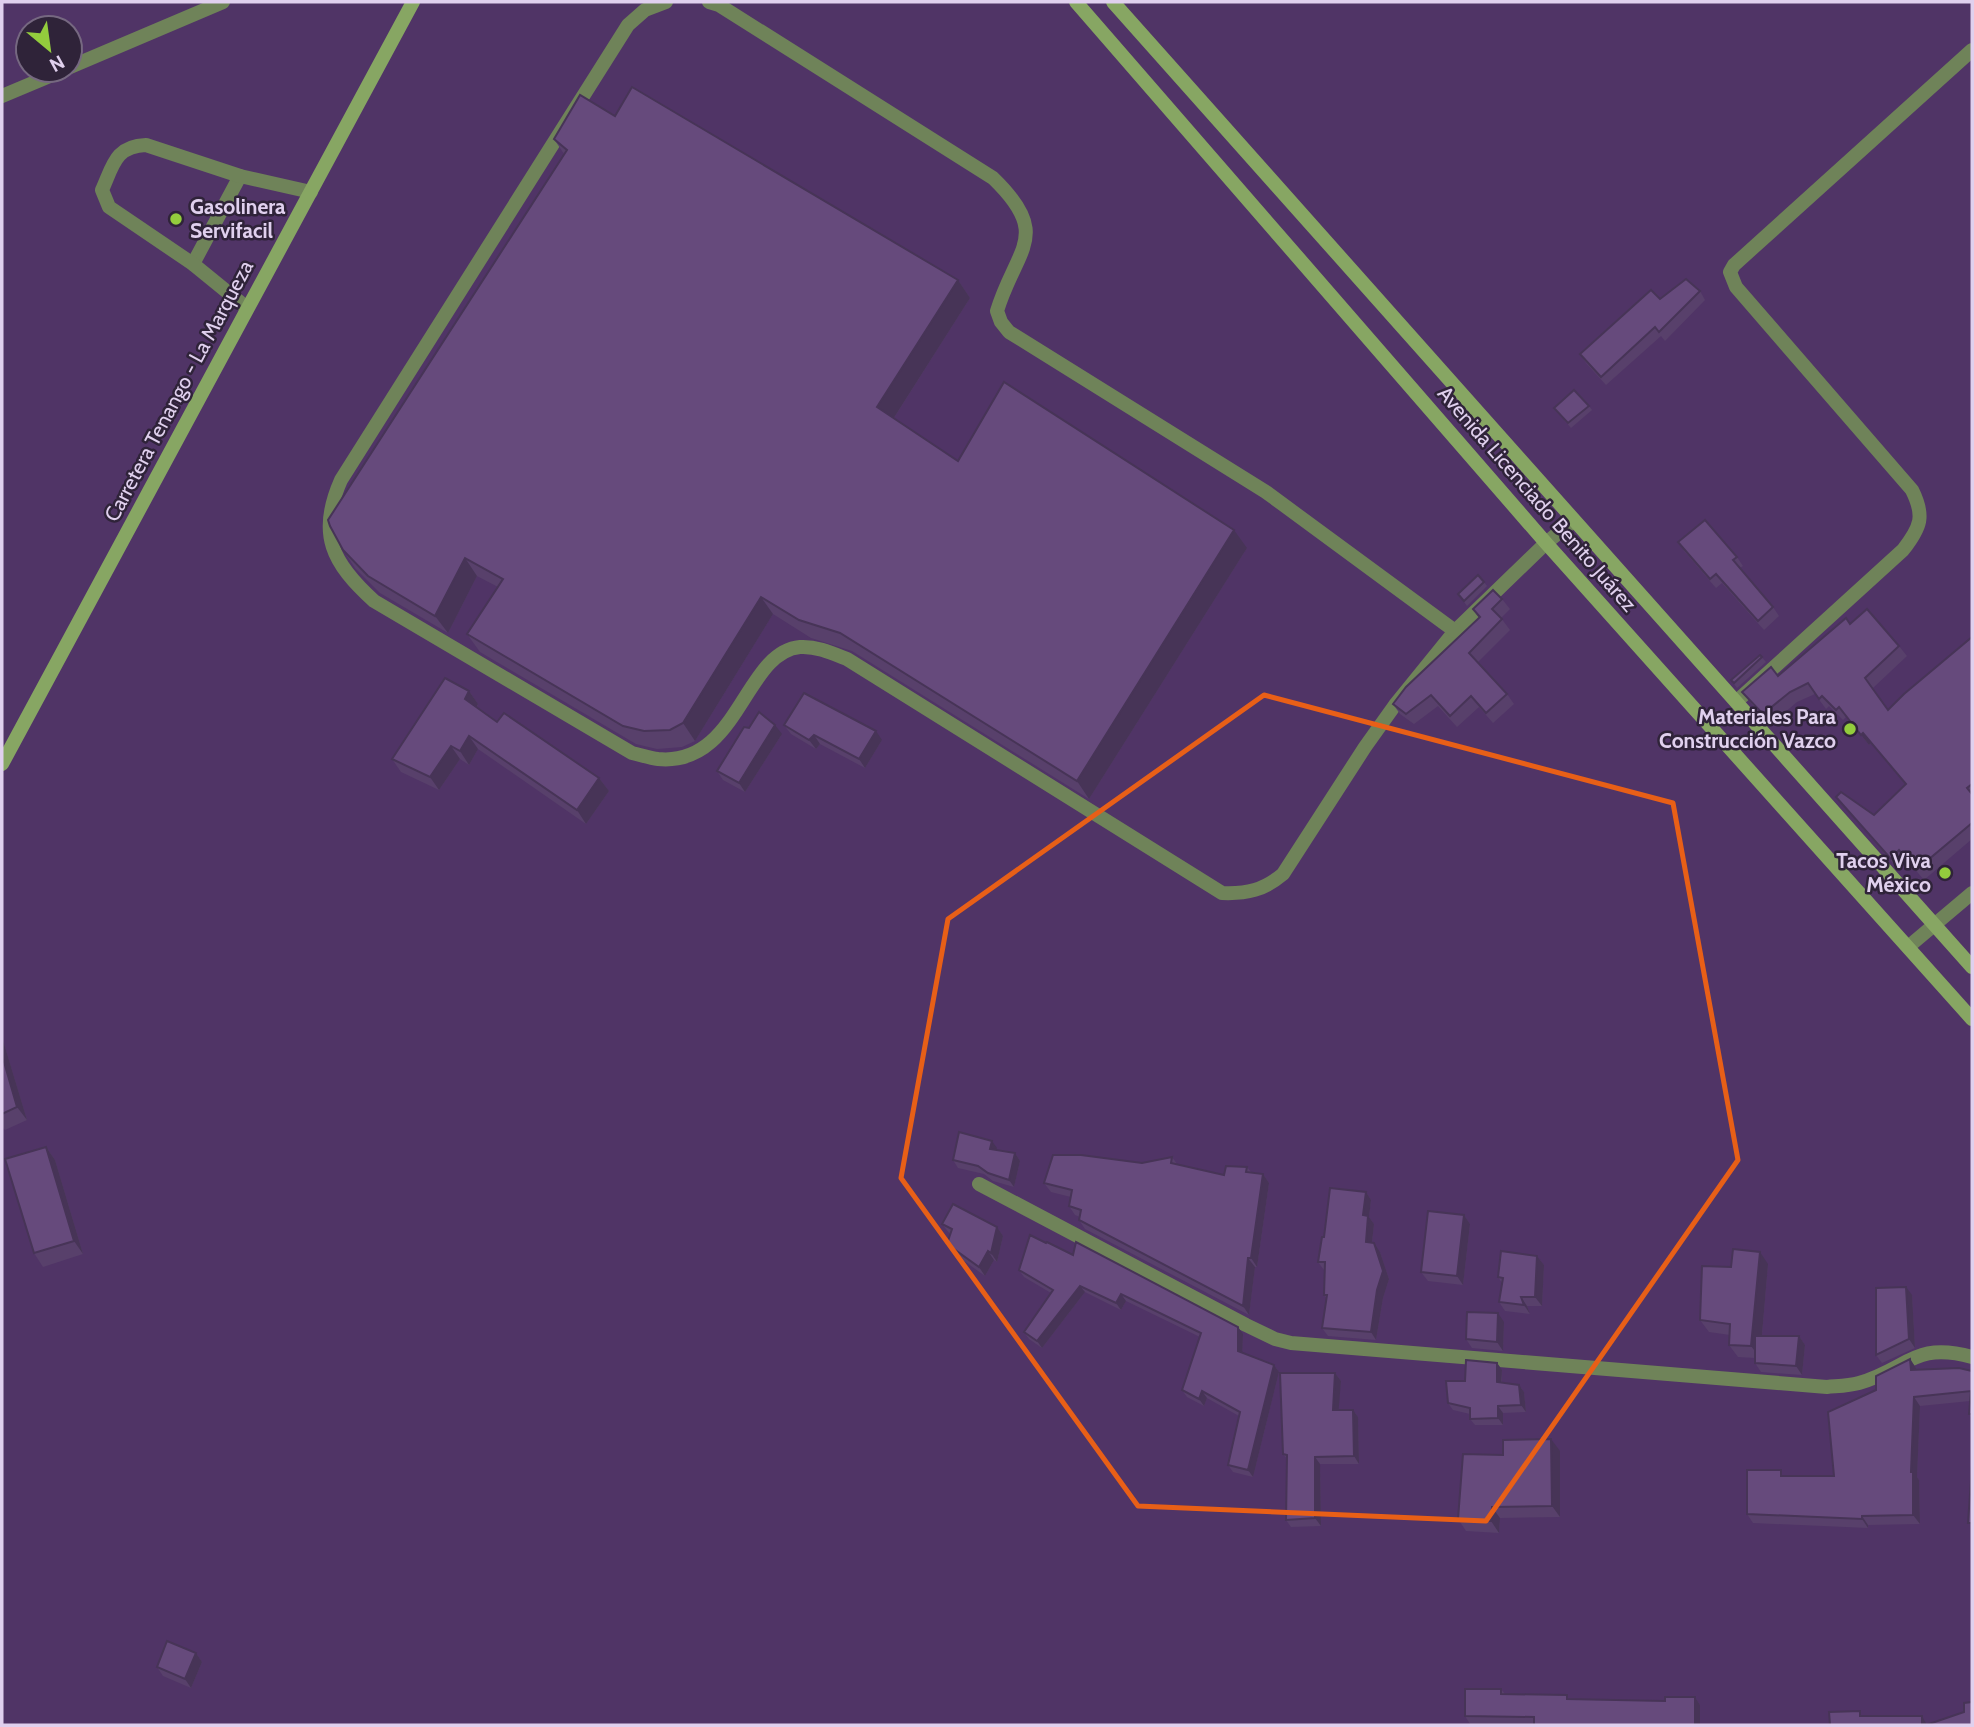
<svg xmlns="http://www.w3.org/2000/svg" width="1974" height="1727" font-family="Cabin,sans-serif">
	<rect width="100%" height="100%" fill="#503466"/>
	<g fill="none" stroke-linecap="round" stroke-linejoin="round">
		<g stroke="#6f8359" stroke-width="14">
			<path d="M666 2 645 10 628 25 341 480C317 534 332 563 374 601L632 753C641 755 650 758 658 759 739 767 744 652 800 647 817 646 832 653 847 659L1222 893C1247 894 1264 890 1283 874L1365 747 1395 705 1455 631 1546 543 1573 521"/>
			<path d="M709 2 719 5 993 178C1053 236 1016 248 997 311L1001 322 1009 332 1266 492 1455 631"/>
			<polyline points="193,264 240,176"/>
			<path d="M247 308 193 264 109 207 102 190C113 166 115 146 146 145L240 176 311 192"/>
			<path d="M1737 701 1903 550C1921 527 1925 516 1912 490L1736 287 1730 272 1734 265 1972 50"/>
			<polyline points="1908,947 1972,893"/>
		</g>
		<g stroke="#6f8359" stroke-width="14">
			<polyline points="70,67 223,2"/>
			<polyline points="2,96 64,70"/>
			<path d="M979 1184 1246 1325 1275 1339 1291 1343 1827 1387C1837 1386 1848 1386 1859 1383 1908 1369 1914 1341 1972 1357"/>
		</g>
		<g stroke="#87a663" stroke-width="14">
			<polyline points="1076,2 1546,543 1972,1019"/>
			<polyline points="1113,2 1972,967"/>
			<polyline points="2,764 413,2"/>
		</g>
	</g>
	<g fill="#58406b">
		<polygon points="615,116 958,280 970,298 894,418 958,461 1247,548 1089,799 852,651 811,638 773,614 695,741 682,747 657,749 636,744 480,652 467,634 498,587 477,576 448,633 380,593 355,568 343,550 564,154 554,139"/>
		<polygon points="1700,291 1705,300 1665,341 1661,336 1606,385 1586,363 1580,354 1660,299"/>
		<polygon points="1589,406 1592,410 1571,428 1554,408"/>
		<polygon points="1678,542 1737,557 1743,566 1740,568 1773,607 1779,616 1764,630 1722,583 1716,588 1684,551"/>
		<polygon points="1484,582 1487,586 1467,606 1458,594"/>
		<polygon points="1502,599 1510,609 1501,618 1510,630 1478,662 1507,694 1514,704 1493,723 1479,707 1457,727 1438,706 1414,724 1400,714 1393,704 1479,618 1473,609"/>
		<polygon points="1972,637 1972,839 1924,880 1907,860 1898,869 1844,807 1836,797 1874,815 1905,784 1871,743 1869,745 1846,717 1843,720 1829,706 1826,709 1815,694 1797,702 1770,725 1750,702 1742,692 1778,676 1899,646 1907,656 1873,688 1888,710"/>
		<polygon points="1760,655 1766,662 1737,688 1731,680"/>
		<polygon points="469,691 478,704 477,707 497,722 599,778 609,791 586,824 478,749 469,765 460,759 439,790 401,772 392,759"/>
		<polygon points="784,725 882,740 865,768 820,744 816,749 791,734"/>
		<polygon points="782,734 745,792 723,780 717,771"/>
		<polygon points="2,1037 27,1120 5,1130 2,1127"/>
		<polygon points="46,1147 55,1160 83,1254 43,1267 34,1253"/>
		<polygon points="997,1148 997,1150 1015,1153 1020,1161 1014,1187 993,1181 984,1174 958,1168 953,1160"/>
		<polygon points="1172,1157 1177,1164 1224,1175 1247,1167 1251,1172 1263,1174 1269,1183 1257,1267 1255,1267 1249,1315 1085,1229 1079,1220 1080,1217 1075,1215 1069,1206 1071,1197 1051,1192 1044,1183"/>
		<polygon points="1366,1192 1371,1200 1369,1217 1374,1224 1372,1243 1380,1252 1389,1279 1383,1298 1376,1340 1328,1336 1322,1328 1327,1299 1324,1295 1325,1270 1324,1270 1318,1262 1324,1237"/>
		<polygon points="1464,1215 1470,1224 1463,1285 1428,1281 1421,1272"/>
		<polygon points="942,1224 997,1227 1003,1236 997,1262 994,1260 985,1276 953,1253 947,1244 950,1234"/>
		<polygon points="1046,1243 1243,1334 1242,1353 1274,1365 1279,1372 1253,1477 1233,1472 1228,1465 1239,1416 1207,1398 1204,1406 1187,1397 1182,1390 1200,1337 1126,1301 1121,1310 1085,1292 1042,1348 1029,1339 1024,1332 1051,1293 1024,1277 1019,1270"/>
		<polygon points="1537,1256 1544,1265 1542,1306 1527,1306 1530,1314 1505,1311 1499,1302 1502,1283 1498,1277"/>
		<polygon points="1768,1264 1762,1336 1799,1336 1805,1345 1802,1375 1761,1372 1755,1363 1755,1358 1738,1357 1729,1345 1730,1335 1709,1332 1700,1320 1731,1267"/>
		<polygon points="1912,1295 1915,1348 1882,1363 1876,1355"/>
		<polygon points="1504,1322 1503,1351 1472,1348 1466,1339"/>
		<polygon points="1910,1359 1916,1368 1916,1370 1972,1371 1972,1419 1969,1414 1970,1401 1920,1406 1917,1477 1919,1480 1920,1524 1868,1525 1868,1528 1753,1523 1747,1514 1834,1476 1876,1390"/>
		<polygon points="1497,1363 1502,1370 1502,1382 1519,1385 1524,1392 1526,1412 1503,1413 1503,1425 1475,1425 1470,1419 1470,1414 1453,1410 1448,1403 1465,1381"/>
		<polygon points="1335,1373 1341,1381 1338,1410 1353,1410 1358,1417 1359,1464 1320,1464 1321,1526 1291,1527 1286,1520 1287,1459 1283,1454"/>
		<polygon points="1560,1451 1560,1517 1500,1518 1499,1533 1466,1531 1458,1519 1503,1455"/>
		<polygon points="196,1653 202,1662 191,1688 163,1676 157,1667"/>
		<polygon points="1501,1689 1505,1694 1570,1699 1665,1701 1695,1697 1700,1705 1534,1724 1470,1724 1465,1716"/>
	</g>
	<g fill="#473457">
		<polygon points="958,280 970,298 890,424 877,407"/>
		<polygon points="1234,530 1247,548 1089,799 1077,781"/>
		<polygon points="465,558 477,576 448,633 435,616"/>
		<polygon points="761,597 773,614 695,741 683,723"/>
		<polygon points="469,691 478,704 474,712 465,699"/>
		<polygon points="775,725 782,734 745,792 739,783"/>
		<polygon points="876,731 882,740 865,768 859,759"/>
		<polygon points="1863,733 1871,743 1869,745 1861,735"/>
		<polygon points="814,735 820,744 816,749 809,740"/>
		<polygon points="469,736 478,749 469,765 460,751"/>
		<polygon points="451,746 460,759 439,790 430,777"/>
		<polygon points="599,778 609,791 586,824 577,810"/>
		<polygon points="2,1037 27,1120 17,1107 2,1055"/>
		<polygon points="992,1141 997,1148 995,1156 990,1149"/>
		<polygon points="46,1147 55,1160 83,1254 74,1241"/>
		<polygon points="1015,1153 1020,1161 1014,1187 1009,1180"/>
		<polygon points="1263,1174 1269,1183 1257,1267 1251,1258"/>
		<polygon points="1366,1192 1371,1200 1369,1217 1374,1224 1371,1251 1366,1242 1363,1215"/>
		<polygon points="1464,1215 1470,1224 1463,1285 1457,1276"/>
		<polygon points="997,1227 1003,1236 997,1262 991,1253"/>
		<polygon points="1374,1243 1380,1252 1389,1279 1383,1298 1376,1340 1371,1332"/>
		<polygon points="988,1251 994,1260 985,1276 979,1267"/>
		<polygon points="1760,1252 1768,1264 1760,1358 1751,1346"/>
		<polygon points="1537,1256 1544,1265 1542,1306 1535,1297"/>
		<polygon points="1248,1258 1255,1267 1249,1315 1243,1306"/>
		<polygon points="1080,1286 1085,1292 1042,1348 1037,1341"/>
		<polygon points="1906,1287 1912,1295 1915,1348 1909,1339"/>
		<polygon points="1121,1294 1126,1301 1121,1310 1116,1303"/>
		<polygon points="1521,1297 1527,1306 1530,1314 1524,1305"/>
		<polygon points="1498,1313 1504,1322 1503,1351 1497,1342"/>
		<polygon points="1238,1327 1243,1334 1242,1358 1238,1351"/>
		<polygon points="1799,1336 1805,1345 1802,1375 1796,1366"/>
		<polygon points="1910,1359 1916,1368 1917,1379 1911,1370"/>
		<polygon points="1497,1363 1502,1370 1501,1389 1497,1382"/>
		<polygon points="1274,1365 1279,1372 1253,1477 1248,1470"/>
		<polygon points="1335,1373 1341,1381 1338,1417 1333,1410"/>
		<polygon points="1519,1385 1524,1392 1526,1412 1521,1405"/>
		<polygon points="1202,1391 1207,1398 1204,1406 1199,1399"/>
		<polygon points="1914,1397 1920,1406 1917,1477 1919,1480 1920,1524 1913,1515 1911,1472"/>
		<polygon points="1498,1406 1503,1413 1503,1425 1498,1418"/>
		<polygon points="1353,1410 1358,1417 1359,1464 1354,1456"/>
		<polygon points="1551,1439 1560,1451 1560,1517 1552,1506"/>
		<polygon points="1315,1457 1320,1464 1321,1526 1315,1518"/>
		<polygon points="1492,1507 1500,1518 1499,1533 1491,1521"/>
		<polygon points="1862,1516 1868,1525 1868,1528 1862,1519"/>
		<polygon points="196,1653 202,1662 191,1688 185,1679"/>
		<polygon points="1695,1697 1700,1705 1700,1725 1695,1725"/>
		<polygon points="1922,1716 1927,1725 1922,1725"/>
	</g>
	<g fill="#664a7c" stroke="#473457" stroke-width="2">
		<polygon points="632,87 958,280 877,407 958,461 1004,382 1234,530 1077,781 840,633 799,620 761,597 683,723 670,730 644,731 623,726 467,634 503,579 465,558 435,616 368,576 343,550 330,526 328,520 567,150 554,139 580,95 615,116"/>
		<polygon points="1686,279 1700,291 1659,332 1655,327 1601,377 1580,354 1651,290 1660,299"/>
		<polygon points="1574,390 1589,406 1568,423 1554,408"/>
		<polygon points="1705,520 1737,557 1733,560 1773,607 1758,621 1716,574 1710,579 1678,542"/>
		<polygon points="1478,575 1484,582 1464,601 1458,594"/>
		<polygon points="1493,590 1502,599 1492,609 1502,619 1469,653 1507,694 1486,713 1471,696 1450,716 1431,695 1406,714 1393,704 1406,687 1480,617 1473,609"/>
		<polygon points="1867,609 1899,646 1865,678 1888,710 1904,694 1972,637 1972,784 1967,788 1972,794 1972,823 1916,870 1899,850 1891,859 1836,797 1841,792 1874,815 1906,784 1863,733 1861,735 1839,707 1836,710 1822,696 1819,699 1808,683 1790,692 1763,714 1742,692 1771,667 1778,676 1846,618 1850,624"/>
		<polygon points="1760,655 1762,657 1734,683 1731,680"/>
		<polygon points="445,678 469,691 465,699 497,722 504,713 599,778 577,810 469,736 460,751 451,746 430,777 392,759"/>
		<polygon points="804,693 876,731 859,759 814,735 809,740 784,725"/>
		<polygon points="759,712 775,725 739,783 717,771 744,727 749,728"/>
		<polygon points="2,1055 17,1107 2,1114"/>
		<polygon points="959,1132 992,1141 990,1149 1015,1153 1009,1180 988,1173 978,1166 953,1160"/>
		<polygon points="46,1147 74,1241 34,1253 5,1159"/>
		<polygon points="1053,1155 1081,1155 1142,1163 1172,1157 1171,1163 1224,1175 1226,1166 1247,1167 1246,1172 1263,1174 1251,1258 1248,1258 1243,1306 1079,1220 1081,1210 1069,1206 1072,1190 1044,1183"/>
		<polygon points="1330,1188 1366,1192 1363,1215 1368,1216 1366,1242 1374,1243 1383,1271 1377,1290 1371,1332 1322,1328 1327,1295 1324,1295 1325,1262 1318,1262 1322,1237 1324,1237"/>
		<polygon points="953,1204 997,1227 991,1253 988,1251 979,1267 947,1244 952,1229 942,1224"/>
		<polygon points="1428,1211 1464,1215 1457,1276 1421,1272"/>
		<polygon points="1030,1235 1046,1243 1047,1242 1073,1255 1076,1242 1238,1327 1238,1351 1274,1365 1248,1470 1228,1465 1240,1412 1202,1391 1199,1399 1182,1390 1201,1333 1121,1294 1116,1303 1080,1286 1037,1341 1024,1332 1053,1290 1019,1270"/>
		<polygon points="1733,1249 1760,1252 1751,1346 1729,1345 1730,1324 1700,1320 1702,1266 1731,1267"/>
		<polygon points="1501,1251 1537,1256 1535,1297 1521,1297 1524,1305 1499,1302 1503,1278 1498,1277"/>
		<polygon points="1906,1287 1909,1339 1876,1355 1876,1288"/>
		<polygon points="1467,1312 1498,1313 1497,1342 1466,1339"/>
		<polygon points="1755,1336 1799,1336 1796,1366 1755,1363"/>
		<polygon points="1910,1359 1911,1370 1959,1368 1972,1371 1972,1414 1969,1414 1971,1391 1914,1397 1911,1472 1913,1472 1913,1515 1862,1516 1862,1519 1747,1514 1747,1470 1781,1470 1781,1476 1834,1476 1828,1412 1876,1390 1876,1376"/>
		<polygon points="1466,1360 1497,1363 1497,1382 1519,1385 1521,1405 1498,1406 1498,1418 1470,1419 1470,1408 1448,1403 1446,1381 1465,1381"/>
		<polygon points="1280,1373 1335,1373 1333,1410 1353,1410 1354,1456 1315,1457 1315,1518 1286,1520 1287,1455 1283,1454"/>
		<polygon points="1551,1439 1552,1506 1492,1507 1491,1521 1458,1519 1463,1454 1503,1455 1503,1440"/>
		<polygon points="1972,1466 1972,1523 1968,1523"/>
		<polygon points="167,1641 196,1653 185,1679 157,1667"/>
		<polygon points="1465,1689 1501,1689 1501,1694 1567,1695 1567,1699 1665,1701 1665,1697 1695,1697 1695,1725 1534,1725 1534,1717 1465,1716"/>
		<polygon points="1972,1702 1972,1725 1926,1725 1964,1712 1964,1703"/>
		<polygon points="1860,1711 1860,1716 1922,1716 1922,1725 1830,1725 1829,1712"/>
	</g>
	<path fill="none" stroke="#e85f17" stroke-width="5" stroke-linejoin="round" d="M1264 695 1673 803 1738 1160 1486 1521 1138 1506 901 1178 948 919Z"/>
	<g fill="#93cc3d" stroke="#2f2339" stroke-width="2.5">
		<circle cx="176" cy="219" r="7"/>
		<circle cx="1850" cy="729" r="7"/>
		<circle cx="1945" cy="873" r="7"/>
	</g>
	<g text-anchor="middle" stroke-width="5" stroke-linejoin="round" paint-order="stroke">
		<g font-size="21" font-weight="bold" fill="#e0d0ee" stroke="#2f2339" text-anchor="end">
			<text x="190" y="214" text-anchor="start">Gasolinera<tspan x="190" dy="24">Servifacil</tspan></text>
			<text x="1836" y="724">Materiales Para<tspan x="1836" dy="24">Construcción Vazco</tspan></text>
			<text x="1931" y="868">Tacos Viva<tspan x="1931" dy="24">México</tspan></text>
		</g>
		<g font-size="21" fill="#e0d0ee" stroke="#2f2339">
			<text transform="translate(179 391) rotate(-62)" y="7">Carretera Tenango - La Marqueza</text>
			<text transform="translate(1537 499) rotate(49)" y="7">Avenida Licenciado Benito Juárez</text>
		</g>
	</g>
	<rect width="1974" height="1727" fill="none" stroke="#e0d0ee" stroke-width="7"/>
	<g transform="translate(49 49) rotate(151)"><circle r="33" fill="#2f2339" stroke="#766881" stroke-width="2"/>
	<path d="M0-5L12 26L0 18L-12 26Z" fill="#93cc3d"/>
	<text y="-10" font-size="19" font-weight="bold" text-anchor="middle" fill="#e0d0ee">N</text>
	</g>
</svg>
